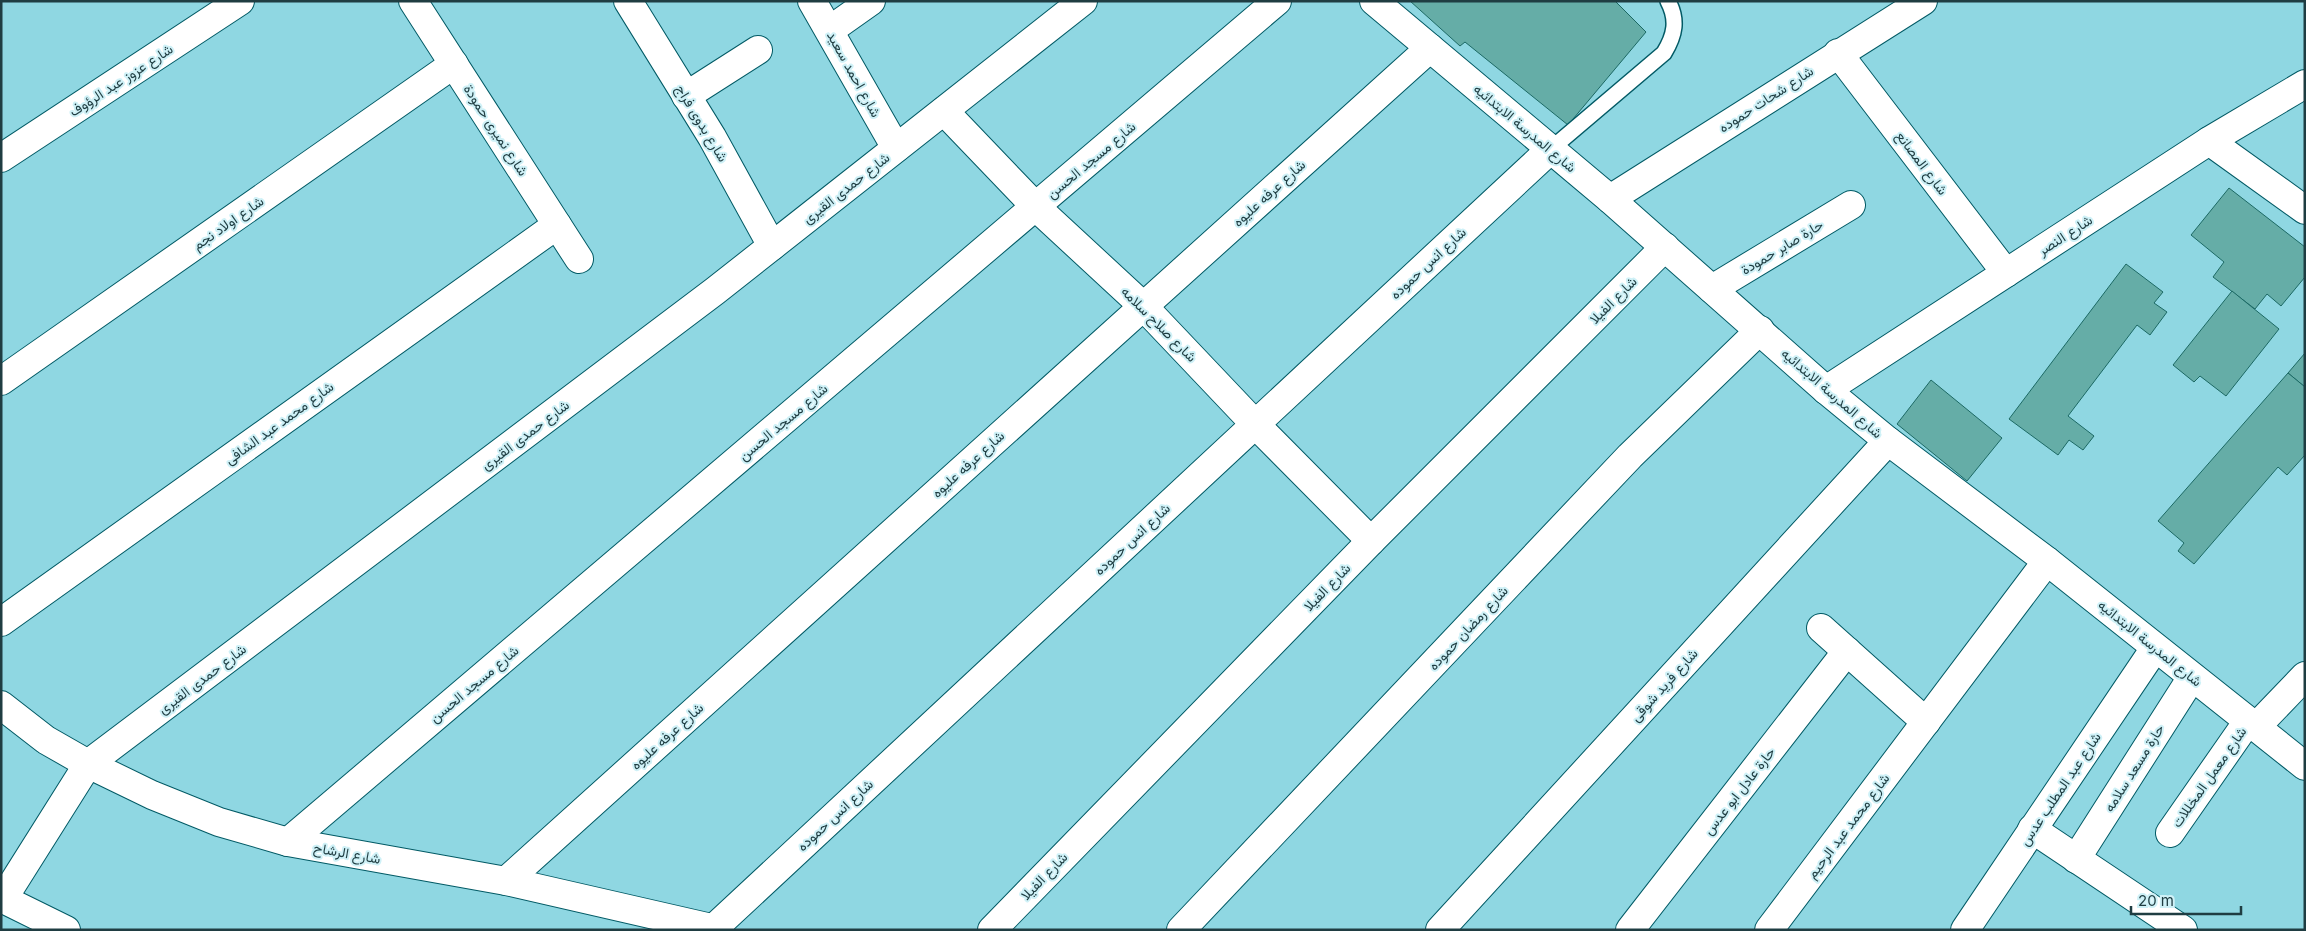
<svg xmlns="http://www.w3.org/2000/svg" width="2306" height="931" font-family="Inter,Vazirmatn,sans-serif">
	<rect width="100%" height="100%" fill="#8fd7e2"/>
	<g fill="#65ada7" stroke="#1c6964">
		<polygon points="1410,1 1615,1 1646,32 1568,125 1465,42 1460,46"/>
		<polygon points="2229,188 2305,247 2305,277 2281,306 2267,294 2255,309 2213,277 2224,262 2191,235"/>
		<polygon points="2126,264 2163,292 2154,303 2167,312 2150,335 2137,325 2068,416 2094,436 2083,450 2069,440 2058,455 2009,419"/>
		<polygon points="2232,291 2279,329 2226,396 2200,376 2194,382 2173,365"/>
		<polygon points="2305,353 2305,387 2288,373"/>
		<polygon points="2288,373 2305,387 2305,455 2287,475 2278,467 2194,564 2178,551 2184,543 2158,521"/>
		<polygon points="1931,380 2002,438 1967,481 1897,424"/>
	</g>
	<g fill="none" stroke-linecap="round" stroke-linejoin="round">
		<defs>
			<path id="service" d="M1551 149 1664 53C1675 35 1678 20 1668 1"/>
			<g id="minor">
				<polyline points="413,1 579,259"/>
				<polyline points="628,1 712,137 772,246"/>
				<polyline points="812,1 896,148"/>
				<polyline points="1374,1 1610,199 1826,390 1888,441 2047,561 2305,766"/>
				<polyline points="830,30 871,1"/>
				<polyline points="1838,53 2006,273"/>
				<polyline points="686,96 758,50"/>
				<polyline points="944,111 1036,207 1143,306 1255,424 1371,541"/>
				<polyline points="2209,141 2305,210"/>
				<polyline points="1,158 240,1"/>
				<polyline points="1610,199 1923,1"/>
				<polyline points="1712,289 1851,205"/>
				<polyline points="1,381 454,64"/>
				<polyline points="1826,390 2209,141 2305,84"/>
				<polyline points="1,622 557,225"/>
				<polyline points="1821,628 1926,722"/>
				<polyline points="1,705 46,740 88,764 152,795 219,822 288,842 506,881 720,930"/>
				<polyline points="2256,727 2305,676"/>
				<polyline points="2032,829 2183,930"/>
				<polyline points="2170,833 2248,721"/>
				<polyline points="288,842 1277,1"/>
				<polyline points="2076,859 2192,677"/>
				<polyline points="506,881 1430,48"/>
				<polyline points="3,899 88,764 715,291 1083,1"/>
				<polyline points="713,929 1551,149"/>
				<polyline points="992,930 1371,541 1665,247"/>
				<polyline points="1181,930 1630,456 1760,330"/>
				<polyline points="1440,930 1888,441"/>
				<polyline points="1630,930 1847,651"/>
				<polyline points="1769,930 2047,561"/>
				<polyline points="1965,930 2155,648"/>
			</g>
			<polyline id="tertiary" points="1,898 66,930"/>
		</defs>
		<use href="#service" stroke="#025a65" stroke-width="18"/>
		<use href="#minor" stroke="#025a65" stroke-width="30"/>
		<use href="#tertiary" stroke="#025a65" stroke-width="30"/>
		<use href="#service" stroke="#fff" stroke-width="15"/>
		<use href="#minor" stroke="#fff" stroke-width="28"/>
		<use href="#tertiary" stroke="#fff" stroke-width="28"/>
	</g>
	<g text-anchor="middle" stroke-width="4" stroke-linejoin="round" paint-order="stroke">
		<g font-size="14" fill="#1f3d42" stroke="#cff1f7">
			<text transform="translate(854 74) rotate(61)" y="5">شارع احمد سعيد</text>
			<text transform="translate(121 80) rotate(-33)" y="5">شارع عزوز عبد الرؤوف</text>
			<text transform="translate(1766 99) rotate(-33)" y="5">شارع شحات حموده</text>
			<text transform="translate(702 123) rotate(59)" y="5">شارع بدوى فراج</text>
			<text transform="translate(1525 128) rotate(40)" y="5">شارع المدرسة الابتدائيه</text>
			<text transform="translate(496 130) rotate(57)" y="5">شارع نميرى حمودة</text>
			<text transform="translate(1091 160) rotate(-40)" y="5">شارع مسجد الحسن</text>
			<text transform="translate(1922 163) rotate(53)" y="5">شارع المصانع</text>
			<text transform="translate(846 188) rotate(-38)" y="5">شارع حمدى القيرى</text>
			<text transform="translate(1269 193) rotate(-42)" y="5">شارع عرفه عليوه</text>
			<text transform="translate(228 223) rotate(-35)" y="5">شارع اولاد نجم</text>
			<text transform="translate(2065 235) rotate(-33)" y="5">شارع النصر</text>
			<text transform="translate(1782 247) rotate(-31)" y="5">حارة صابر حمودة</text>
			<text transform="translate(1428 263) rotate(-43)" y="5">شارع انس حموده</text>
			<text transform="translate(1613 300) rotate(-45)" y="5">شارع الفيلا</text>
			<text transform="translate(1159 324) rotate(45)" y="5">شارع صلاح سلامه</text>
			<text transform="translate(1832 393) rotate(41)" y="5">شارع المدرسة الابتدائيه</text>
			<text transform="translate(783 422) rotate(-40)" y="5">شارع مسجد الحسن</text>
			<text transform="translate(279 423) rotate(-36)" y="5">شارع محمد عبد الشافى</text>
			<text transform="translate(525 435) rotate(-37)" y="5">شارع حمدى القيرى</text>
			<text transform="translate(968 464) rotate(-42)" y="5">شارع عرفه عليوه</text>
			<text transform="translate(1132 539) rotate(-43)" y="5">شارع انس حموده</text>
			<text transform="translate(1327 587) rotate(-46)" y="5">شارع الفيلا</text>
			<text transform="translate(1468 628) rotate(-47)" y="5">شارع رمضان حموده</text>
			<text transform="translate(2150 643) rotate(39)" y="5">شارع المدرسة الابتدائيه</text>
			<text transform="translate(202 679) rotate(-37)" y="5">شارع حمدى القيرى</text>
			<text transform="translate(474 684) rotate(-40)" y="5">شارع مسجد الحسن</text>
			<text transform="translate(1664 685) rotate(-48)" y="5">شارع فريد شوقى</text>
			<text transform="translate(667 736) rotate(-42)" y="5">شارع عرفه عليوه</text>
			<text transform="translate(2134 768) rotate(-58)" y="5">حارة مسعد سلامه</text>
			<text transform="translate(2209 777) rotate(-55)" y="5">شارع معمل المخللات</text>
			<text transform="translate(2060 789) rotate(-56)" y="5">شارع عبد المطلب عدس</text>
			<text transform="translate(1739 791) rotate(-52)" y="5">حارة عادل ابو عدس</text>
			<text transform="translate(835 815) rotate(-43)" y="5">شارع انس حموده</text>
			<text transform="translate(1848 826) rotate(-53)" y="5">شارع محمد عبد الرحيم</text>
			<text transform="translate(347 853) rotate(10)" y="5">شارع الرشاح</text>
			<text transform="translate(1044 876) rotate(-46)" y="5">شارع الفيلا</text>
		</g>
	</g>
	<rect width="2306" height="931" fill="none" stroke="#1f3d42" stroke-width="5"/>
	<path d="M2131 906v8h110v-8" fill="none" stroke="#1f3d42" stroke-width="2.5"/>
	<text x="2138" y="906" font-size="15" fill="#1f3d42" stroke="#cff1f7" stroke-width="4" paint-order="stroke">20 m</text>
</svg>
